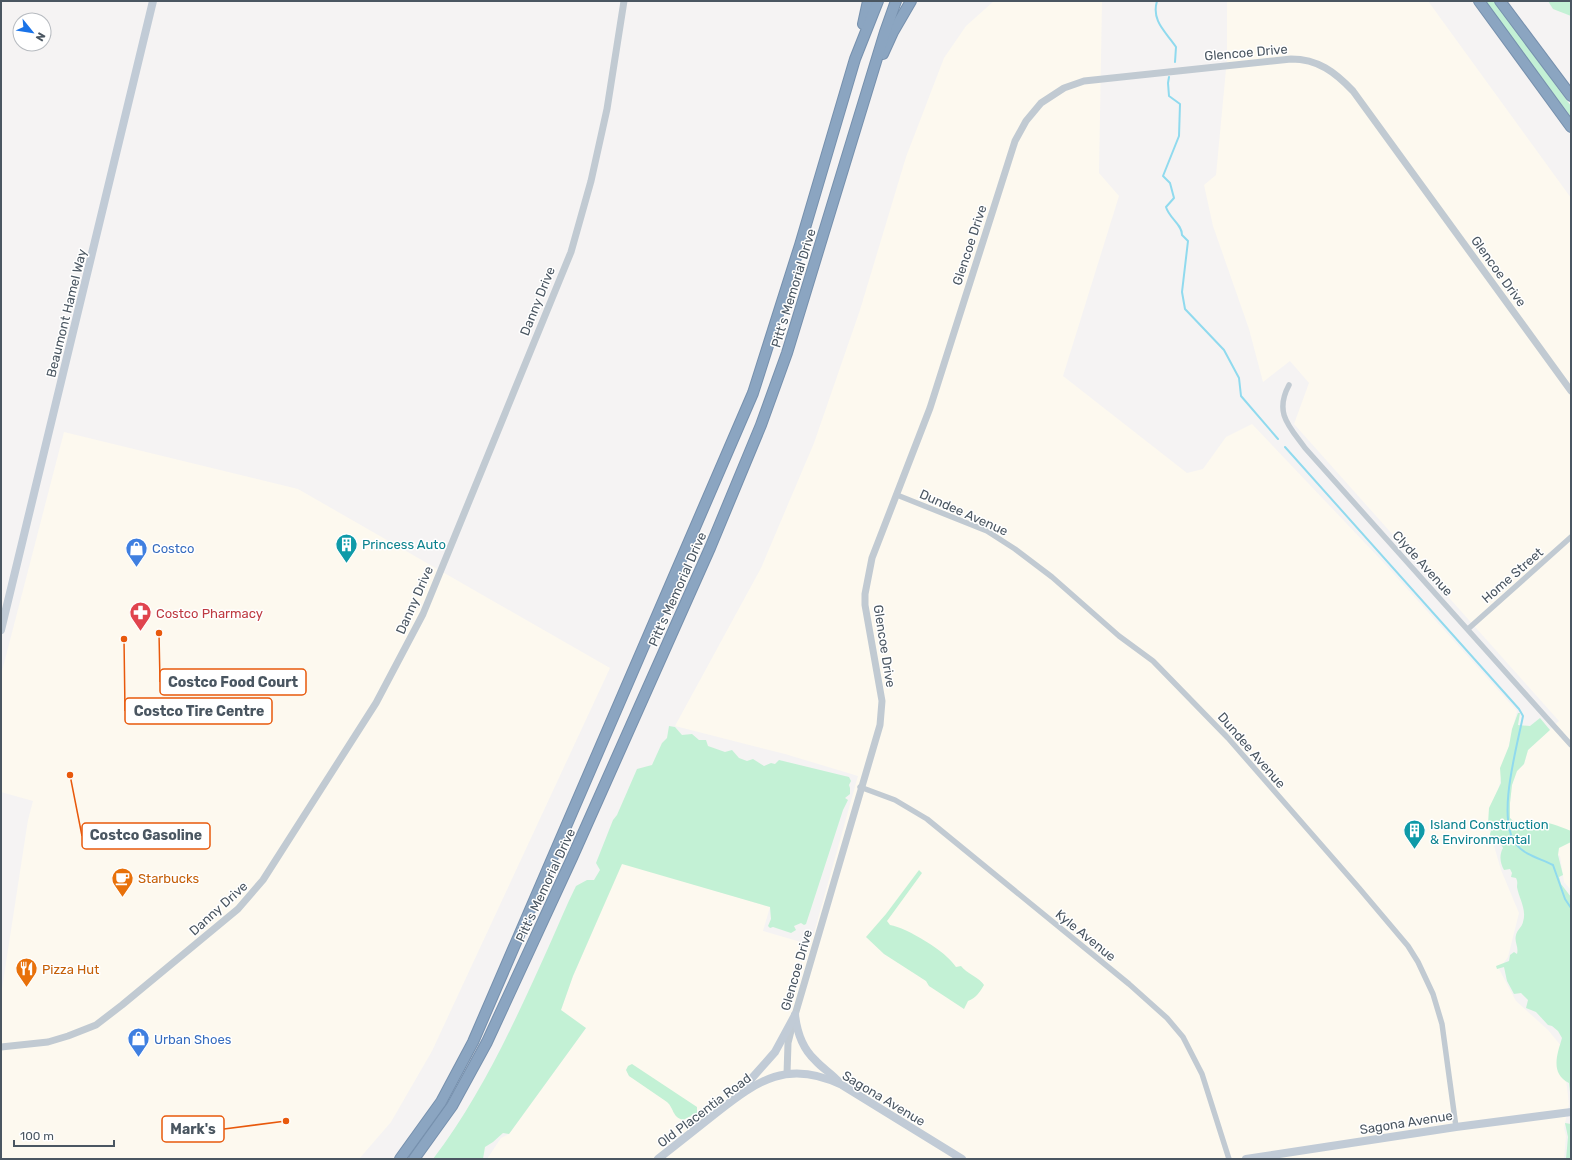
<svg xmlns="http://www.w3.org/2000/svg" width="1572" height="1160" font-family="Rubik,sans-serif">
	<rect width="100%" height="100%" fill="#f5f3f3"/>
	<g fill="#fdf9ef">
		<polygon points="994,1 1102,1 1099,173 1119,196 1063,376 1187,473 1203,469 1226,437 1252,424 1384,563 1517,711 1489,828 1501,870 1519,913 1508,957 1499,969 1516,1001 1548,1030 1562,1047 1569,1104 1564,1128 1566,1136 1564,1159 487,1159 501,1138 509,1134 586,1028 561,1010 573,976 622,863 770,907 763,931 801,942 814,933 858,776 785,754 675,726 761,568 814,443 860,310 906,157 944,58 966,26"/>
		<polygon points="1227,1 1428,1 1571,198 1571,890 1564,882 1560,856 1510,818 1510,803 1512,785 1517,771 1524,764 1528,750 1559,721 1294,424 1309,383 1290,361 1263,382 1249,329 1213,226 1204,185 1216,175 1227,59"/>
		<polygon points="64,432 298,489 610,668 432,1051 391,1122 359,1159 1,1159 1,995 28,820 33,801 1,792 1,675"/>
	</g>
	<g fill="#c3f1d5">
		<polygon points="1485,1 1494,1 1571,106 1571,117"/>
		<polygon points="1548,1 1571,1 1571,16 1553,9"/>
		<path d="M1518 713H1520L1518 725 1530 726 1540 718 1550 730 1528 750 1524 764 1517 771 1512 785 1510 803V818L1516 824C1536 817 1553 824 1571 831V842L1559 848 1558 855 1563 875 1559 877 1561 884 1571 897V1101L1569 1083C1550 1073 1557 1055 1562 1038L1558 1031 1552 1026 1548 1025 1536 1012 1526 1008 1528 1000 1521 993 1514 994 1507 981 1504 967 1497 969 1496 966 1509 961 1510 955 1514 952 1517 954C1519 947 1514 942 1516 935 1517 930 1522 927 1523 922 1527 909 1519 899 1517 887 1517 884 1518 882 1516 878L1511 877 1512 873 1510 869 1504 870C1500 863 1499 855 1503 848L1498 839 1491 838 1490 834 1492 828 1488 824 1489 808 1501 783 1500 768 1509 746 1512 729Z"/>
		<path d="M669 726 675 727 682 735 692 734 699 740H706L708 746 725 752 732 750 739 758 747 761 753 759 764 766 771 763 775 764 779 760 849 777 851 781 849 785 850 788V794L845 798 848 800 843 810 806 924 804 925 801 923 794 926 796 930 791 933 773 927 770 928 768 926 771 919 770 907 622 864 573 976 561 1010 586 1028 509 1134 503 1133 493 1142 485 1147 483 1159H433C482 1095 516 1019 549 946 558 926 566 906 576 886L587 880H594L600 870 596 863 613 820 617 815 637 769 652 765 662 743 667 738Z"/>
		<path d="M919 870 922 873 887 921 890 925C907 928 946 951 956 967L961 966C966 973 980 978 984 985 980 992 976 998 968 1001L964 1009 929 986 926 981 884 954 866 937 886 914Z"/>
		<path d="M632 1064 697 1107V1113L683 1120C672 1117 674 1108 667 1102L629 1076 626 1070 628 1066Z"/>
		<polygon points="1565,1123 1571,1124 1571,1159 1566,1159 1568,1137"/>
	</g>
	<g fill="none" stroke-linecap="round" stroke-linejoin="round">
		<g stroke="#90daee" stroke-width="2">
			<path d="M1157 1C1151 21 1166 32 1176 47L1175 62"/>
			<path d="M1169 77 1168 83 1169 96 1180 104 1179 136 1163 176 1170 183 1174 198 1166 207C1169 218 1182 224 1182 235L1188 241 1182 292 1185 309 1224 350 1239 378 1241 396 1278 439"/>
			<path d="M1285 447 1519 709 1523 716C1517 747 1496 819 1516 844 1524 855 1542 859 1553 865L1565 899 1571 908"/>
		</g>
		<defs>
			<g id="motorway">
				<polyline points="1479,1 1571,127"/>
				<polyline points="1500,1 1571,96"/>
				<polyline points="863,24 868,1"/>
				<polyline points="883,54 893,32 911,1"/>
				<polyline points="400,1159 441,1102 473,1042 753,393 800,245 855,59 878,1"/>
				<polyline points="414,1159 452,1106 487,1042 572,858 710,548 761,425 787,353 885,32 896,1"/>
			</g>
		</defs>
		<use href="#motorway" stroke="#7690ad" stroke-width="12"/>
		<g stroke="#c1cad2" stroke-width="5.5">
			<path d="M1289 385C1274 413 1289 426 1305 448L1571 745"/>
			<polyline points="897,495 987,531 1015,549 1052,577 1119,636 1153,661 1228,738 1359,888 1408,946 1418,962 1433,994 1442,1024 1456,1127"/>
			<polyline points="1468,629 1571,537"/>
			<polyline points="860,787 895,800 927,819 1129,984 1167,1018 1183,1037 1202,1074 1229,1159"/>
		</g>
		<g stroke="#c1cad2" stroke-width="7">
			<polyline points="1,1047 48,1042 68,1036 96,1025 122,1005 238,909 263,880 376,703 423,614 571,252 591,181 607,109 624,1"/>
			<path d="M787 1074 788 1043 795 1015 880 725 882 701 865 605V594L872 558 930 408 1015 141 1026 121 1041 103 1064 88 1084 81 1291 59C1318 59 1335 72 1353 91L1571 391"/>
		</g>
		<g stroke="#c1cbd6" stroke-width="8">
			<polyline points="1,630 153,1"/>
			<path d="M795 1015C797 1032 802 1048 815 1060 822 1068 831 1073 838 1081"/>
			<polyline points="744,1087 775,1052 795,1015"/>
			<path d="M658 1159C677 1144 697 1128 716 1113 758 1080 788 1059 842 1085L962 1159"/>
			<polyline points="1246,1159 1456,1127 1571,1112"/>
		</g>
		<use href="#motorway" stroke="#8ba5c1" stroke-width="10"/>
	</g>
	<defs>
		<symbol id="building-pin" viewBox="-11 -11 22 30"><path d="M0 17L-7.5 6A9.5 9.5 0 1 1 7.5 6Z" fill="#0f9aa8" stroke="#fff"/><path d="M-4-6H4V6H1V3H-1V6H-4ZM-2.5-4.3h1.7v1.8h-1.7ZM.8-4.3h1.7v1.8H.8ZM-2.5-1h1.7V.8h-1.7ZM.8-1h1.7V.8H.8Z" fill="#fff"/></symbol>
		<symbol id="shop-pin" viewBox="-11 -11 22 30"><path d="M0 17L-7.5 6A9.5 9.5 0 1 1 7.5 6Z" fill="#3f7fe0" stroke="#fff"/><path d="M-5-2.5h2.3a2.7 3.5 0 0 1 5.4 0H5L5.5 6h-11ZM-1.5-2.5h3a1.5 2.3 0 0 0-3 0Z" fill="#fff"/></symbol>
		<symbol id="pharmacy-pin" viewBox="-11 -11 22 30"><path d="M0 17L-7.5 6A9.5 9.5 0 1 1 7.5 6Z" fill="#e0444e" stroke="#fff"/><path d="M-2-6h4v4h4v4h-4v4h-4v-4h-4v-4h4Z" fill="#fff"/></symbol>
		<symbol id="cafe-pin" viewBox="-11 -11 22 30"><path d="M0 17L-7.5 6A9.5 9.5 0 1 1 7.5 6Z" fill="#e8710a" stroke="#fff"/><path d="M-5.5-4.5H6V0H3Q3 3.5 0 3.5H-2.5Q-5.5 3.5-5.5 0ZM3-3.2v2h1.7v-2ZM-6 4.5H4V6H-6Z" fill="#fff"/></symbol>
		<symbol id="restaurant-pin" viewBox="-11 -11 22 30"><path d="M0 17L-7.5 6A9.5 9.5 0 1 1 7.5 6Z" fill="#e8710a" stroke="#fff"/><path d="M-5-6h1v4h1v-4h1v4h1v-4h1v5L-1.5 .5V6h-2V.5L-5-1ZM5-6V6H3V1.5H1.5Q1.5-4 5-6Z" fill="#fff"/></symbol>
	</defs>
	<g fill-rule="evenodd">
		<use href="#building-pin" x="334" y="532" width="25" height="34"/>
		<use href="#shop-pin" x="124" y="536" width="25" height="34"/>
		<use href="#pharmacy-pin" x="128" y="600" width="25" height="34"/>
		<use href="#building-pin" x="1402" y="818" width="25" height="34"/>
		<use href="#cafe-pin" x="110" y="866" width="25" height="34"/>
		<use href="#restaurant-pin" x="14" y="956" width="25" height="34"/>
		<use href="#shop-pin" x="126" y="1026" width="25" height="34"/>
	</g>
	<g text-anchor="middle" stroke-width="3" stroke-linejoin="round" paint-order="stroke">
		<g font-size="13" fill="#4a5661" stroke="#fff">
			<text transform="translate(1246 52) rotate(-5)" y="5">Glencoe Drive</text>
			<text transform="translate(969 245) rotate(-72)" y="5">Glencoe Drive</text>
			<text transform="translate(1499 271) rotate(54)" y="5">Glencoe Drive</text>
			<text transform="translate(793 288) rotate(-73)" y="5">Pitt's Memorial Drive</text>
			<text transform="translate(537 301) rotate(-68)" y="5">Danny Drive</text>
			<text transform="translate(66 313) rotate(-76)" y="5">Beaumont Hamel Way</text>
			<text transform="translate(964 512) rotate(24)" y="5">Dundee Avenue</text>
			<text transform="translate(1423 563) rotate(48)" y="5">Clyde Avenue</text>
			<text transform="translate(1512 575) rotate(-41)" y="5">Home Street</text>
			<text transform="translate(677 589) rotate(-66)" y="5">Pitt's Memorial Drive</text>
			<text transform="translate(414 600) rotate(-66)" y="5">Danny Drive</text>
			<text transform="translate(885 646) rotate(81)" y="5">Glencoe Drive</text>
			<text transform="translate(1252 750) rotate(49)" y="5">Dundee Avenue</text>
			<text transform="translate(545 885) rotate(-65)" y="5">Pitt's Memorial Drive</text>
			<text transform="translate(218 908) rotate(-42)" y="5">Danny Drive</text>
			<text transform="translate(1086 935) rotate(39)" y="5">Kyle Avenue</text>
			<text transform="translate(796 970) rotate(-74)" y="5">Glencoe Drive</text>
			<text transform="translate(884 1098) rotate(31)" y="5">Sagona Avenue</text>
			<text transform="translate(704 1110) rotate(-37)" y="5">Old Placentia Road</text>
			<text transform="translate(1406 1122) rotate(-9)" y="5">Sagona Avenue</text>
		</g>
		<g font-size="13" fill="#0d838f" stroke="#fff" text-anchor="start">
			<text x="362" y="549">Princess Auto</text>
			<text x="1430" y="829">Island Construction<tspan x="1430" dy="15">&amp; Environmental</tspan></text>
		</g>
		<g font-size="13" fill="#366cbe" stroke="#fff" text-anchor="start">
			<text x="152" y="553">Costco</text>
			<text x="154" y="1044">Urban Shoes</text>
		</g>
		<g font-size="13" fill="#be3a42" stroke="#fff" text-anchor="start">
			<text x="156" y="618">Costco Pharmacy</text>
		</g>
		<g font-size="13" fill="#c56008" stroke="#fff" text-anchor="start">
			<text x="138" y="883">Starbucks</text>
			<text x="42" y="974">Pizza Hut</text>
		</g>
	</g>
	<path fill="none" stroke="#e8590c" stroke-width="1.5" d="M159 633L160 682M124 639L125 711M70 775L82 836M286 1121L224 1129"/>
	<g fill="#e8590c" stroke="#fff" stroke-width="1.5">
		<circle cx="159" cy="633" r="4"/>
		<circle cx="124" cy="639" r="4"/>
		<circle cx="70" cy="775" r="4"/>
		<circle cx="286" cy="1121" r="4"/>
	</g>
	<g fill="#fff" stroke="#e8590c" stroke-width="1.5">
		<rect x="160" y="669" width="146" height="26" rx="4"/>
		<rect x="125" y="698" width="147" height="26" rx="4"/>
		<rect x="82" y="823" width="128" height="26" rx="4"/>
		<rect x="162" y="1116" width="62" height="26" rx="4"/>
	</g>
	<g font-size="14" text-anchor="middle" font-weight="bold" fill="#4a5661">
		<text x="233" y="687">Costco Food Court</text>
		<text x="199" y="716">Costco Tire Centre</text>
		<text x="146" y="840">Costco Gasoline</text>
		<text x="193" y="1134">Mark's</text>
	</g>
	<rect width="1572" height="1160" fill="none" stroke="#4a5661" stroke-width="4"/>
	<g transform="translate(32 32) rotate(120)"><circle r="19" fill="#ffffff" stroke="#b7bbc0"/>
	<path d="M0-3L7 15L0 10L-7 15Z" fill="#1a73e8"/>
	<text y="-6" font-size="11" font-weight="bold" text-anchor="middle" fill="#4a5661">N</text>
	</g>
	<path d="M14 1140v6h100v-6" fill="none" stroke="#4a5661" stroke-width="2"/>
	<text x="20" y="1140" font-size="12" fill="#4a5661" stroke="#ffffff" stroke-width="3" paint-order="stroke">100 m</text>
</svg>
